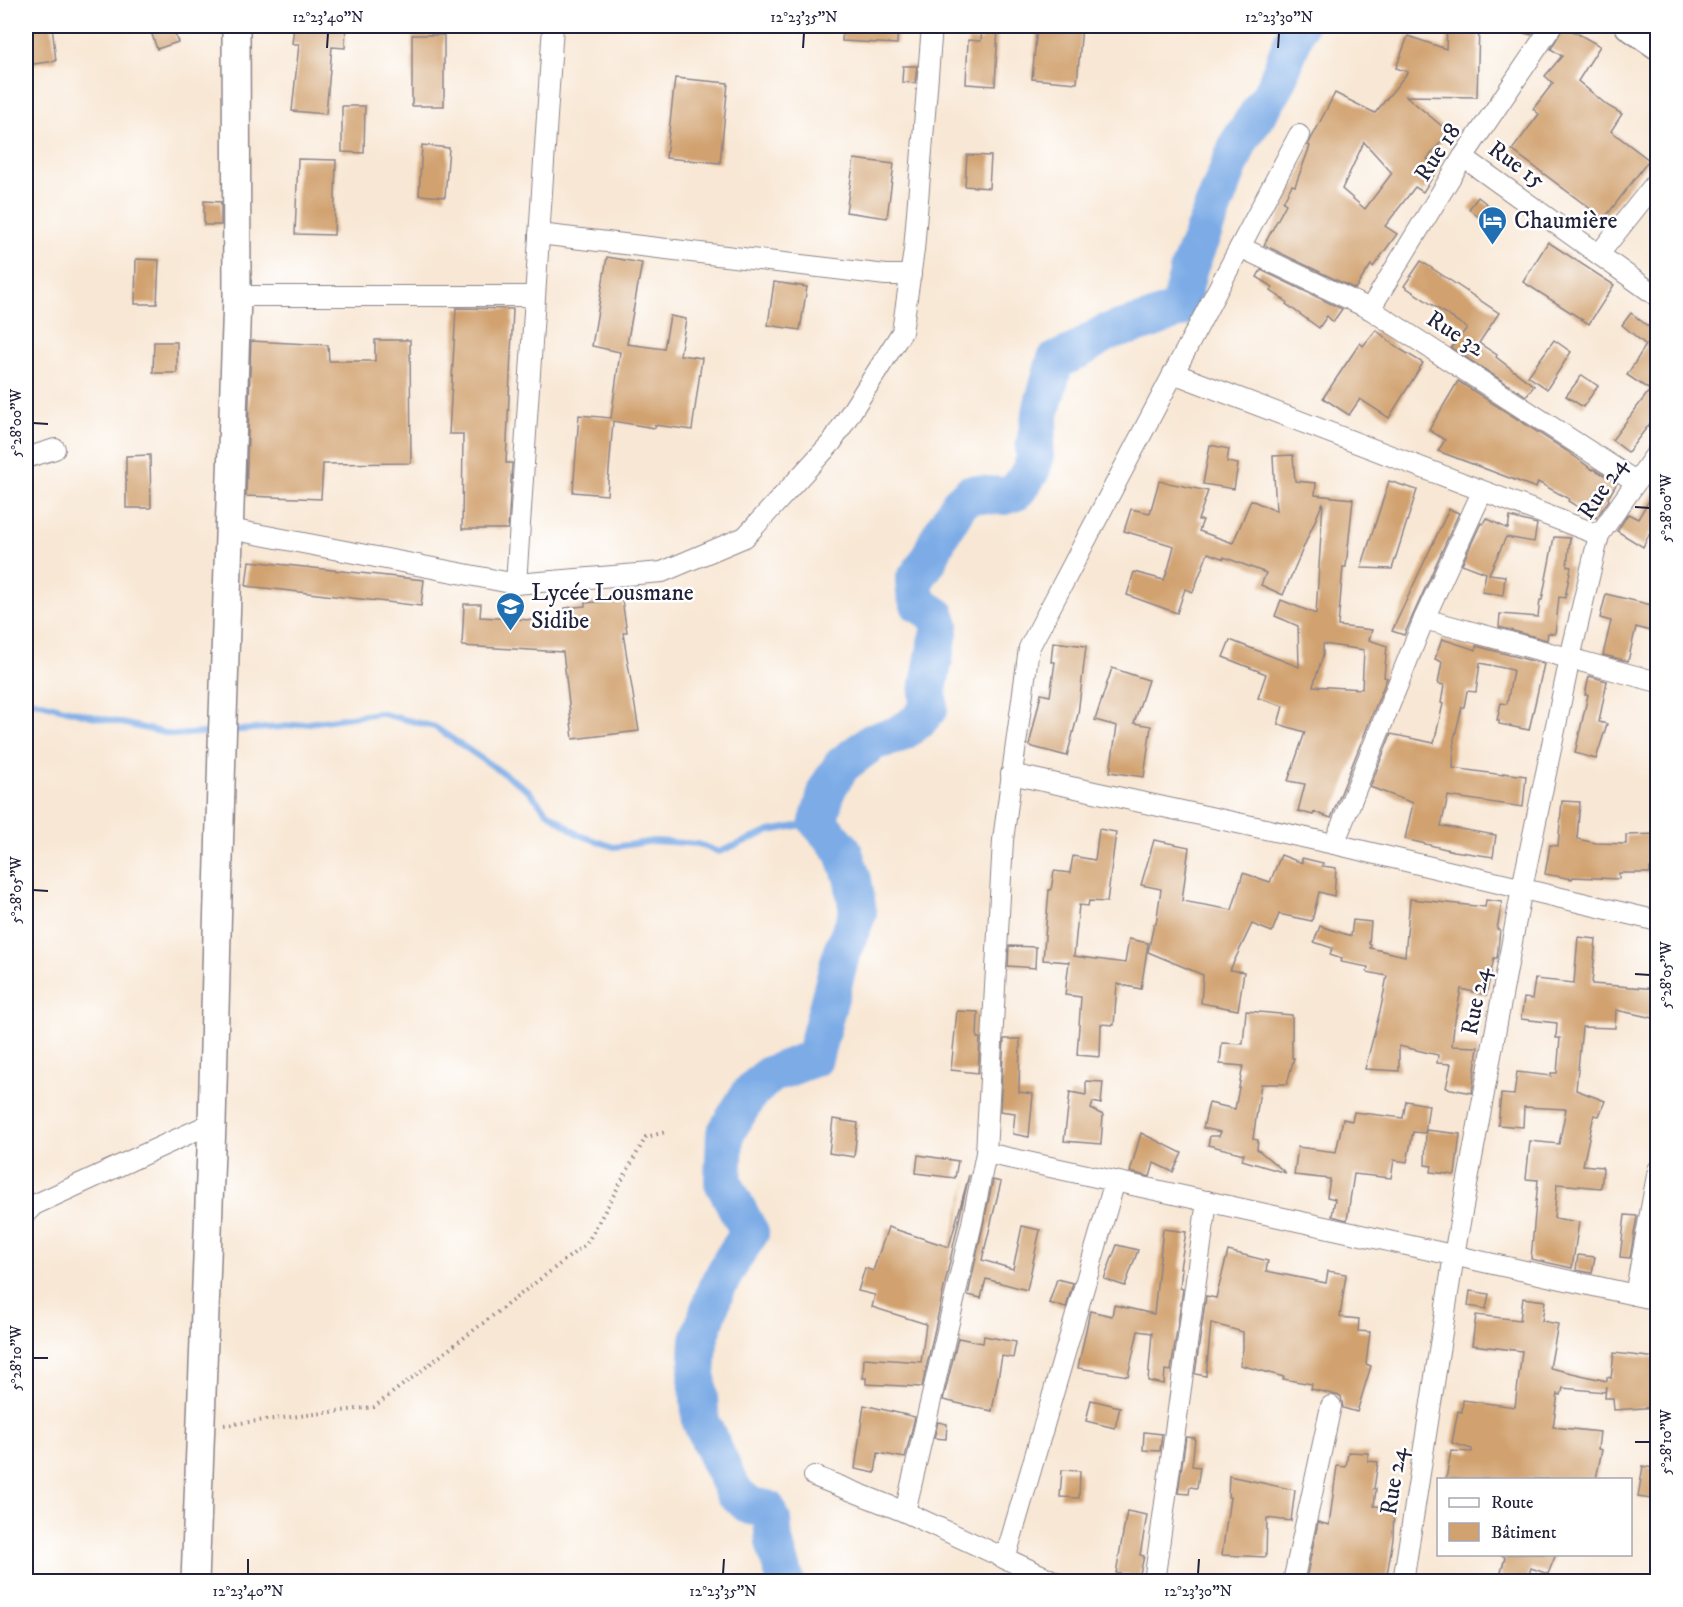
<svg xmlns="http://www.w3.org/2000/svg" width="1683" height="1607" font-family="'IM FELL DW Pica',serif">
	<rect width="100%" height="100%" fill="#fff"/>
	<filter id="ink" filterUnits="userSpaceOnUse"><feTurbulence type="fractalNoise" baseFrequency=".0167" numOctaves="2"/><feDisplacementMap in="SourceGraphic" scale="12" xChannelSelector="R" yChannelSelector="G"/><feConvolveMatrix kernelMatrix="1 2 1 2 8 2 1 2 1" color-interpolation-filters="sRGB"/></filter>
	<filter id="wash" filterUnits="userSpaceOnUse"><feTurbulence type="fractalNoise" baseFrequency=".008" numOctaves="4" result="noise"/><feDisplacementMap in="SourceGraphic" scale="24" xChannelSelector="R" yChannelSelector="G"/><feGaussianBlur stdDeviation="1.35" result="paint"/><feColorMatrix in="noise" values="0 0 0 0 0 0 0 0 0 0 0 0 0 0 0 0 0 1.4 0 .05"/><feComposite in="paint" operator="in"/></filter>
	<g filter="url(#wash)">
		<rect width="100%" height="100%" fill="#f8e7d4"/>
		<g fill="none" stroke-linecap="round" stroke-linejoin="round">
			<g stroke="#7babe6" stroke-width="6">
				<polyline points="26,699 91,716 174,735 215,732"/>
				<polyline points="228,731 281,727 379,713 435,727 528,790 545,810 579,835 614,847 654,841 698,844 719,852 770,831 818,822"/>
			</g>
			<polyline stroke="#7babe6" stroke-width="38" points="786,1582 774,1542 772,1520 767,1509 750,1506 733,1491 701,1422 697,1376 699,1340 716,1289 733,1258 750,1233 723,1182 725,1134 749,1094 769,1075 814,1058 842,951 858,913 853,880 843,850 818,822 828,787 842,765 874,741 895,736 907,729 918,721 929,708 928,690 940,626 937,616 919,604 915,593 914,581 928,561 939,537 959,504 970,494 1005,496 1016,492 1031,471 1035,458 1034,449 1041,411 1055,361 1077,351 1105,333 1148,321 1179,309 1189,268 1239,142 1274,89 1298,26"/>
		</g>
		<g id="blocks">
			<g fill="#d1a26f" fill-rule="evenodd">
				<polygon points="52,26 56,61 26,65 26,28"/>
				<polygon points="149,26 172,26 178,42 157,49"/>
				<polygon points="294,26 346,26 345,48 332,47 326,114 292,111 299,44 292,44"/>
				<polygon points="843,26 898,26 897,44 842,41"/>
				<polygon points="982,26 998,26 995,86 966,84 968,40 981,41"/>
				<polygon points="1037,26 1082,26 1077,83 1032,79"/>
				<path d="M1447 26H1479L1477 97 1406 96 1449 132 1427 159 1438 169 1423 192 1415 187 1385 226 1397 234 1373 267 1371 265 1355 289 1264 245 1286 204 1283 202 1292 185 1295 186 1310 146 1308 145 1335 93 1375 113 1408 72 1396 68 1408 36 1446 49ZM1364 142 1392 173 1365 209 1342 189Z"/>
				<polygon points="1520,26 1538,26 1531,35 1520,32"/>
				<polygon points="1564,26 1600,46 1578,81 1608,106 1622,114 1611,131 1649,160 1604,219 1512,150 1539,114 1533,109 1553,83 1545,76 1562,56 1551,49"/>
				<rect x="412" y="35" width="32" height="71"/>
				<polygon points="903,66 917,66 915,83 902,82"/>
				<polygon points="675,78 728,83 720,163 666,158"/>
				<polygon points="342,106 365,106 364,153 342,152"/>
				<polygon points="422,145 449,148 445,197 419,195"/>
				<polygon points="967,155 991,156 989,188 965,186"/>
				<polygon points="298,159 336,160 334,235 295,234"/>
				<polygon points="854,159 894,164 887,218 846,212"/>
				<polygon points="1478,197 1505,218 1495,231 1469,209"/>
				<polygon points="204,201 221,202 221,225 204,225"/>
				<polygon points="1548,242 1614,285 1589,324 1523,282"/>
				<polygon points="607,257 642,263 627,344 664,349 670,316 686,319 680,355 702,358 692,430 655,425 655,428 613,421 607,495 573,492 579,415 611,418 620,352 592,346"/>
				<polygon points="136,259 159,260 157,304 135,304"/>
				<polygon points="1421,261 1499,313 1479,343 1497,355 1496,357 1534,386 1526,396 1451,348 1467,328 1404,286"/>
				<polygon points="1261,270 1342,309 1333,322 1327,316 1319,328 1286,304 1287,302 1271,291 1273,287 1257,277"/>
				<polygon points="774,282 807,287 800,330 768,325"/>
				<polygon points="456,308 513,309 506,463 512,463 508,529 462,529 463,434 449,434"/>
				<polygon points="1631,313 1654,331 1658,326 1658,413 1628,452 1612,440 1650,390 1627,375 1646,345 1622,325"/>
				<polygon points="1376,330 1398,348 1423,363 1389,418 1360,399 1349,415 1323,398 1360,343 1363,346"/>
				<polygon points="375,340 410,340 411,463 323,464 321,499 246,496 251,341 328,345 329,361 375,361"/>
				<polygon points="1554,340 1571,352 1547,389 1528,376"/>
				<polygon points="154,342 177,342 177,373 153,373"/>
				<polygon points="1582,375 1598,386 1583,407 1566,396"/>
				<polygon points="1458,381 1567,451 1593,470 1594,469 1617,483 1608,498 1609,500 1596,518 1568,501 1569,499 1538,482 1536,488 1438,451 1445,440 1429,430"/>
				<polygon points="1210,445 1229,449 1227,462 1238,464 1234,489 1203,484"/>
				<polygon points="150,455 151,508 126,508 126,456"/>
				<path d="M1293 455 1295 481 1316 483 1315 495 1353 499 1346 567H1343L1338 626 1372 630 1369 640 1387 646 1384 677 1387 678 1331 818 1314 812 1313 815 1298 811 1305 784 1288 781 1305 732 1278 724 1283 706 1258 698 1266 674 1223 657 1230 640 1299 667 1298 626 1275 616 1281 600 1316 614 1323 502 1283 595 1261 585 1266 573 1224 557V559L1208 553 1193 592 1185 589 1177 613 1127 595 1134 572 1164 580 1169 566 1174 546 1124 531 1131 509 1150 513 1159 481 1208 491 1198 520H1203L1199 531 1233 543 1251 500 1276 511 1273 456ZM1323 644 1364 650 1362 689 1313 686 1323 655Z"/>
				<polygon points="1389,481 1417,490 1392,569 1361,568"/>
				<polygon points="1658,485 1658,516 1643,547 1617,531 1628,514 1638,519"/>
				<polygon points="1449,509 1459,513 1404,635 1392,631"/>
				<polygon points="1510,517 1537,524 1534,542 1506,537 1489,574 1505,576 1503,595 1482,592 1486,573 1462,564 1481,523 1483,524 1486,518 1508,529"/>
				<polygon points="1554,537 1570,538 1567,566 1571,567 1565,598 1559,597 1555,634 1548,633 1547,640 1499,627 1500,614 1538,617 1540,600 1542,600"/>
				<polygon points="249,561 424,580 421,606 246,586"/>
				<polygon points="1606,594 1656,606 1650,631 1636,627 1628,661 1603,655 1611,621 1600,618"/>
				<polygon points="622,600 627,632 623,633 639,731 573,739 563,652 462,646 464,604 481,604 480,617 566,622 565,608 585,606 585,603"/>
				<polygon points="1442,639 1476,650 1476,646 1544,664 1529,730 1499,724 1499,720 1497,720 1501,703 1507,704 1513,670 1480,663 1476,692 1467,691 1464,707 1462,707 1454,739 1453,768 1503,775 1503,773 1526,776 1523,807 1448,796 1441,826 1496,835 1493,857 1454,851 1405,839 1413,803 1370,787 1391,734 1434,743 1443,704 1441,703 1444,685 1438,684 1442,662 1435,659"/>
				<polygon points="1053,642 1086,646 1078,714 1067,756 1029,746 1041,694 1050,696 1055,662 1051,662"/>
				<polygon points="1112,668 1148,680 1134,723 1151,726 1144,777 1110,772 1117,726 1095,720"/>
				<polygon points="1589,676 1607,681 1599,722 1607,724 1596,759 1575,753 1588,695 1585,695"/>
				<polygon points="1562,801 1580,802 1577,839 1596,843 1626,844 1626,835 1658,834 1658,869 1650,868 1650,873 1619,873 1619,879 1573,877 1572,879 1545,874 1550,845 1558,846"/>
				<polygon points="1099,829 1116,832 1107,902 1089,901 1088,906 1079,905 1074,956 1125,963 1129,939 1148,943 1141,989 1117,984 1114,1025 1101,1024 1100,1057 1077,1055 1081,997 1065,995 1069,962 1043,960 1049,890 1051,890 1054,871 1070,873 1073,856 1095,860"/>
				<polygon points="1154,840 1189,847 1182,901 1232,910 1243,873 1270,882 1281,855 1302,863 1302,858 1323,863 1322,866 1336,868 1334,896 1319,892 1312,921 1279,914 1272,932 1252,924 1230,970 1244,972 1238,1010 1201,1003 1203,975 1148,952 1154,924 1156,924 1161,889 1141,885"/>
				<polygon points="1410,899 1485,907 1486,900 1502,902 1497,929 1500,930 1497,958 1494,958 1486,995 1461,989 1454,1026 1452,1046 1478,1047 1472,1093 1446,1088 1451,1064 1437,1063 1438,1055 1399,1046 1399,1071 1365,1069 1381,1007 1387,976 1367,972 1368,967 1341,962 1342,959 1330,955 1332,948 1314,942 1320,926 1351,936 1353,920 1371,922 1369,944 1371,945 1370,948 1405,956"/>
				<polygon points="1578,937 1596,939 1592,984 1658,989 1658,1019 1616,1010 1615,1028 1582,1027 1576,1090 1605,1101 1599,1116 1594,1115 1583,1165 1602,1167 1603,1169 1601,1188 1557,1184 1554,1218 1579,1222 1572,1268 1531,1259 1538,1180 1526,1179 1530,1141 1559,1144 1566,1109 1524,1107 1523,1127 1498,1125 1501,1094 1514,1095 1517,1072 1551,1076 1551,1073 1557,1073 1560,1038 1556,1038 1557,1023 1521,1019 1524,998 1532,999 1535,979 1574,983"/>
				<polygon points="1009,946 1036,947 1035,968 1008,966"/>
				<polygon points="957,1011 978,1012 977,1038 980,1038 978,1073 951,1070"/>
				<polygon points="1246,1011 1292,1015 1292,1058 1294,1058 1287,1084 1261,1084 1253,1139 1258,1140 1257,1149 1286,1173 1242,1160 1244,1154 1208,1145 1210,1136 1219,1136 1221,1132 1203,1128 1209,1103 1235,1109 1243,1066 1220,1064 1222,1043 1243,1044"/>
				<polygon points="1004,1039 1020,1039 1019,1092 1033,1094 1029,1137 1013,1134 1015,1113 1000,1111"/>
				<polygon points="1086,1081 1103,1082 1101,1104 1093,1102 1091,1109 1103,1115 1101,1144 1064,1141 1070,1092 1086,1095"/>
				<polygon points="1406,1101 1429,1105 1425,1133 1413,1132 1407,1162 1394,1160 1391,1178 1354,1174 1347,1220 1332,1216 1335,1199 1327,1197 1330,1179 1294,1175 1298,1147 1336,1152 1343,1119 1352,1121 1354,1112 1403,1118"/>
				<polygon points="833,1119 858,1123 854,1157 829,1153"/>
				<polygon points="1426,1130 1460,1134 1455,1175 1431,1172 1432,1166 1425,1165"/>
				<polygon points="1141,1133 1182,1153 1173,1172 1154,1163 1150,1177 1130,1172"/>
				<polygon points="918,1155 958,1161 955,1178 916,1173"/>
				<polygon points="969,1175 922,1387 866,1384 866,1378 863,1378 864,1358 921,1362 926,1324 872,1307 875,1295 858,1291 865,1268 873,1271 888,1227 949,1247"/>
				<polygon points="993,1180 1001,1182 982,1260 1013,1269 1022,1226 1040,1230 1027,1290 986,1279 981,1298 968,1295"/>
				<polygon points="1625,1215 1637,1216 1630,1258 1620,1257"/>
				<polygon points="1163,1229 1186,1232 1180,1268 1182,1268 1180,1288 1183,1289 1171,1371 1165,1370 1164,1384 1148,1381 1152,1333 1138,1331 1128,1376 1078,1368 1090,1311 1112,1316 1114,1305 1154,1314"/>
				<polygon points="1117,1245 1138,1250 1125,1286 1104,1279"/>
				<polygon points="1228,1251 1268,1261 1266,1271 1326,1283 1328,1271 1346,1274 1340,1317 1359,1319 1358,1331 1370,1332 1366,1364 1371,1366 1357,1412 1343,1408 1341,1396 1311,1389 1312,1384 1283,1379 1284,1377 1240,1365 1243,1349 1243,1332 1211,1323 1206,1376 1195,1374 1206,1296 1216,1298"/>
				<polygon points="1578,1255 1595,1257 1592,1273 1576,1270"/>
				<polygon points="1057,1279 1073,1283 1066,1308 1049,1303"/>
				<polygon points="1470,1291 1489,1294 1486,1309 1468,1306"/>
				<polygon points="1523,1298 1545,1301 1542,1321 1558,1324 1550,1368 1607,1381 1607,1377 1611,1378 1614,1353 1658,1358 1658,1407 1614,1410 1613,1398 1605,1398 1606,1386 1605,1392 1563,1388 1561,1395 1558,1394 1553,1427 1600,1432 1598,1449 1602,1450 1596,1479 1446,1479 1451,1451 1472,1452 1472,1449 1452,1443 1458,1411 1462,1412 1463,1400 1515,1407 1522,1351 1472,1345 1476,1315 1520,1320"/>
				<polygon points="984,1336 1016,1342 1013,1358 1002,1356 992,1411 943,1400 958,1338 983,1343"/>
				<polygon points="1091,1400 1120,1407 1115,1428 1086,1421"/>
				<polygon points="864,1405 915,1417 905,1458 878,1453 875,1473 855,1469"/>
				<polygon points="938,1422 947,1424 946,1439 934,1438"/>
				<polygon points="1144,1432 1162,1434 1160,1451 1143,1450"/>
				<polygon points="1186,1437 1195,1438 1192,1466 1200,1467 1197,1488 1190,1487 1189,1494 1178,1493"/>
				<polygon points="1348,1452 1368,1453 1368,1461 1378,1462 1374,1489 1376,1489 1374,1506 1394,1507 1393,1538 1386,1581 1322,1581 1322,1579 1306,1579 1318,1522 1329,1525 1337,1466 1346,1467"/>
				<polygon points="1643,1466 1658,1469 1658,1500 1638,1497"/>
				<polygon points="1062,1470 1080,1471 1079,1498 1060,1497"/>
				<polygon points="1229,1476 1295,1490 1291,1521 1267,1518 1266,1557 1222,1555 1230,1497 1228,1497"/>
				<polygon points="1127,1511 1147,1515 1140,1555 1144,1556 1139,1578 1116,1573"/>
				<polygon points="1500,1554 1556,1554 1548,1574 1531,1568 1527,1581 1500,1576 1505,1557"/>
			</g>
		</g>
	</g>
	<g filter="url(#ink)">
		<use href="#blocks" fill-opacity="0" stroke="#8d8488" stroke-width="1.5"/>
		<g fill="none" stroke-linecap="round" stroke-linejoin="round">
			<defs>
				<g id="street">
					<polyline points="1463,157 1658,297"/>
					<polyline points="539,234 886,275 911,275"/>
					<polyline points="1240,247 1370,309 1635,481"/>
					<polyline points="1599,254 1658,180"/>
					<polyline points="237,296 535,296"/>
					<polyline points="1370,309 1463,157 1552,26"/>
					<polyline points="1173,373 1599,535"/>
					<polyline points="26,458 55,449"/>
					<polyline points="230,529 516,584 662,572 745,537 832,442 902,332 914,250 932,26"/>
					<polyline points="516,584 553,26"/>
					<polyline points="1424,619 1658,682"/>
					<polyline points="1011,774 1334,844 1658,921"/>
					<polyline points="1334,844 1424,619 1482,492"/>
					<polyline points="986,1153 1658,1300"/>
					<polyline points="26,1213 34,1205 212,1123"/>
					<polyline points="1635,1295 1658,1170"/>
					<polyline points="814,1476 905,1512 1056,1582"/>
					<polyline points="905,1512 972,1223 986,1153 1003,840 1029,648 1299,135"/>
					<polyline points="1005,1559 1115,1181"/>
					<polyline points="1154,1582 1207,1201"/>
					<polyline points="1293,1582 1331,1406"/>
					<polyline points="1403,1582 1454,1255 1522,888 1570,658 1599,535 1658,451"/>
				</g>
				<g id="secondary">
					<polyline points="1629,26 1658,46"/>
					<polyline points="195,1582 212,1123 222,747 237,296 236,26"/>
				</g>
			</defs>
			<use href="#street" stroke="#8d8488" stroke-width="22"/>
			<use href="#secondary" stroke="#8d8488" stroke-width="30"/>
			<polyline stroke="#8d8488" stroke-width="4" stroke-dasharray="1.5 4.5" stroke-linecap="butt" points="224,1425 374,1407 587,1243 646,1137 666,1132"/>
			<use href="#street" stroke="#fff" stroke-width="20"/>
			<use href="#secondary" stroke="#fff" stroke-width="27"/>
		</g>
	</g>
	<path fill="none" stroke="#22223b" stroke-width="2" d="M327 48 328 33M803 48 804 33M1278 48 1279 33M33 423 48 424M1635 507 1650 508M33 890 48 891M1635 974 1650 975M33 1358H48M1635 1442H1650M248 1574V1559M723 1574 724 1559M1198 1574 1199 1559"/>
	<defs>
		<symbol id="hotel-pin" viewBox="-11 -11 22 30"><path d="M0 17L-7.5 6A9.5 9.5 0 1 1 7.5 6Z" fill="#1f6fb2" stroke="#fff"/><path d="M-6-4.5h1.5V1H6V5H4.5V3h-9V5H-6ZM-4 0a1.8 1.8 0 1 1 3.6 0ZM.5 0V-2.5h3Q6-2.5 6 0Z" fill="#fff"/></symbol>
		<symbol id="school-pin" viewBox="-11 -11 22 30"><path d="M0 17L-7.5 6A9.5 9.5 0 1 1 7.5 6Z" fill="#1f6fb2" stroke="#fff"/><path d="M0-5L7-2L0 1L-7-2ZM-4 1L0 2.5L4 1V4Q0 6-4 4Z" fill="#fff"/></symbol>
	</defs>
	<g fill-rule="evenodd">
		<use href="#hotel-pin" x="1476" y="204" width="33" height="45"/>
		<use href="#school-pin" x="494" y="590" width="33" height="45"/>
	</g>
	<g text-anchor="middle" stroke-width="5" stroke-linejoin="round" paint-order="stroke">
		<g font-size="24" fill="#22223b" stroke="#fff">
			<text transform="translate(1437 152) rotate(-57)" y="8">Rue 18</text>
			<text transform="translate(1517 164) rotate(36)" y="8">Rue 15</text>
			<text transform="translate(1456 333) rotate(33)" y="8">Rue 32</text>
			<text transform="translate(1602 488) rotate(-57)" y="8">Rue 24</text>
			<text transform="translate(1475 1001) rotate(-79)" y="8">Rue 24</text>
			<text transform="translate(1393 1481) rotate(-81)" y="8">Rue 24</text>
		</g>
		<g font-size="24" fill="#22223b" stroke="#fff" text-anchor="start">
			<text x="1514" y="228">Chaumière</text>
			<text x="531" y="600">Lycée Lousmane<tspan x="531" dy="28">Sidibe</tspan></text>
		</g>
	</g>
	<rect width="1683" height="1607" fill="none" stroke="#fff" stroke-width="66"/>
	<rect x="1437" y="1478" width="195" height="78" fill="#ffffff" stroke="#a7a7b1" stroke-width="1.5"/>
	<rect x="1449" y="1498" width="30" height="9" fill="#ffffff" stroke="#a7a7b1" stroke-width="1.5"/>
	<text x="1491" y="1508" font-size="18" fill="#22223b">Route</text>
	<rect x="1449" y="1523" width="30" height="18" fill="#d1a26f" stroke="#a7a7b1" stroke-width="1.5"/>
	<text x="1491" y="1538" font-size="18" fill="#22223b">Bâtiment</text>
	<rect x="33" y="33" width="1617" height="1541" fill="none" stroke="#22223b" stroke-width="2"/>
	<g font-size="15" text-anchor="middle" fill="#22223b">
		<text x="328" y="22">12°23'40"N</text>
		<text x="804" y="22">12°23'35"N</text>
		<text x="1279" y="22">12°23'30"N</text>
		<text transform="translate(16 423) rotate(-90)" y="5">5°28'00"W</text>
		<text transform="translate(1666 508) rotate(-90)" y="5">5°28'00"W</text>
		<text transform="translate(16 890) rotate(-90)" y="5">5°28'05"W</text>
		<text transform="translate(1666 975) rotate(-90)" y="5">5°28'05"W</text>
		<text transform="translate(16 1358) rotate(-90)" y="5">5°28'10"W</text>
		<text transform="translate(1666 1442) rotate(-90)" y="5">5°28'10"W</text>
		<text x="248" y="1596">12°23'40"N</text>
		<text x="723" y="1596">12°23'35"N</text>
		<text x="1198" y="1596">12°23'30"N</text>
	</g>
</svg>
